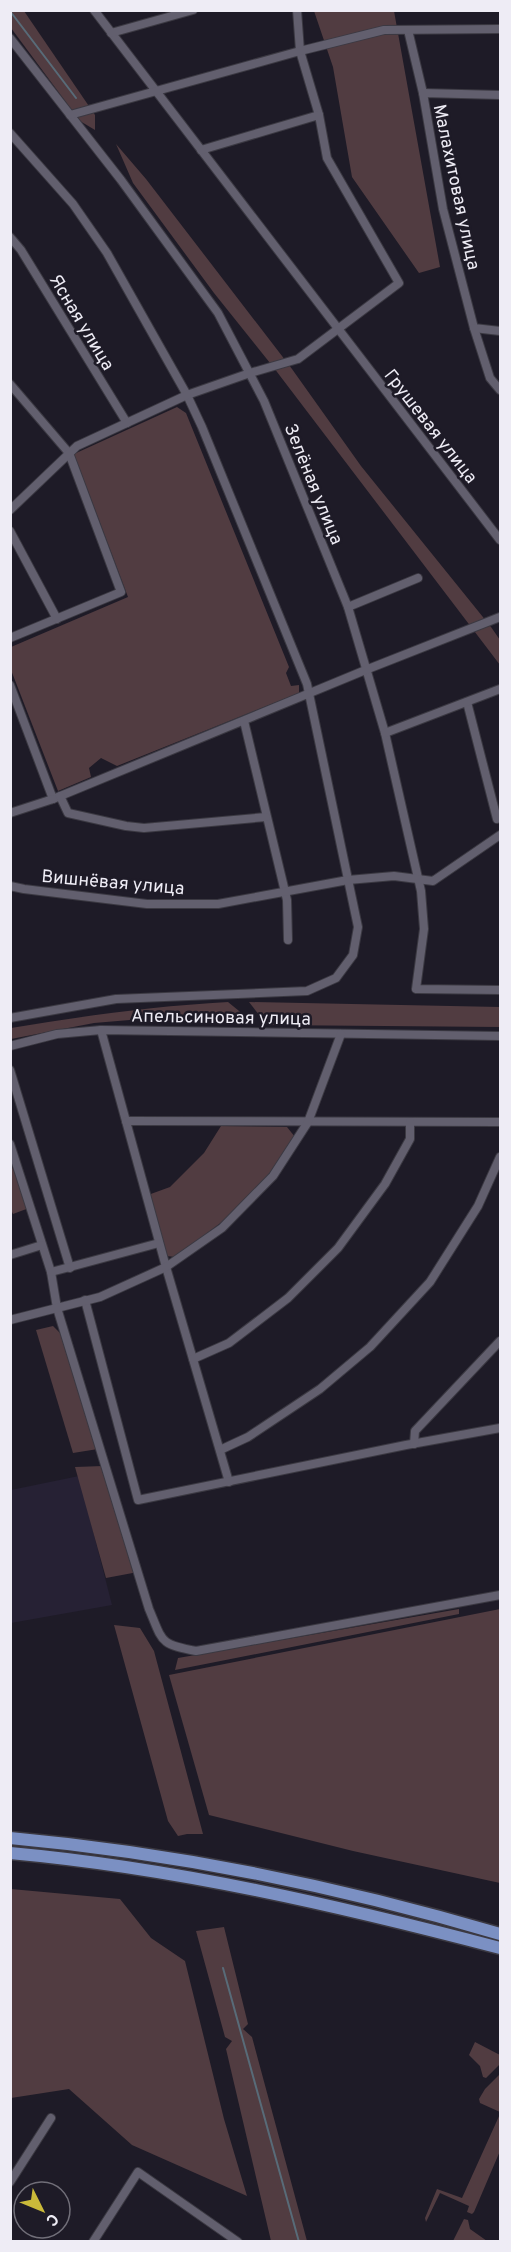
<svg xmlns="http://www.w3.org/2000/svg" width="511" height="2252" font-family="Overpass,sans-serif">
	<rect width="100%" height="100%" fill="#1e1b27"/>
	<polygon fill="#262134" points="79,1476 112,1605 11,1623 11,1490"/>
	<g fill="#513c41">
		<polygon points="11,11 24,11 95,115 95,130 80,121 11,28"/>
		<polygon points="314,11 394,11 440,267 419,273 352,177 333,67"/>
		<polygon points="116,144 146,179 292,369 361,466 491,627 500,640 500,665 274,368 214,293 133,183"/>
		<polygon points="177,407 186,413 289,667 286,673 291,686 299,685 299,693 117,766 101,758 89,768 91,777 58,791 11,670 11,647 128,597 74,454"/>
		<path d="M228 1002 244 1015 231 1021 201 1014 94 1023 11 1039V1028C83 1016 155 1006 228 1002Z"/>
		<polygon points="249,1002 500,1007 500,1027 267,1025"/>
		<polygon points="221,1126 287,1127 295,1137 276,1167 236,1211 176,1257 166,1256 148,1195 170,1187 204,1153"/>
		<polygon points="10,1162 29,1208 13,1214 11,1210"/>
		<polygon points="53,1326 69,1342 98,1449 73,1453 36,1330"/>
		<polygon points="103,1466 138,1572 106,1578 75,1467"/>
		<polygon points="459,1609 459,1614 175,1670 178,1658"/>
		<polygon points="500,1609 500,1883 353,1851 209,1815 169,1675"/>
		<polygon points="114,1625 140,1628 154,1651 203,1834 187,1834 178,1836 168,1821"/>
		<polygon points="11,1889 120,1899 151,1938 185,1961 224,2119 247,2196 132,2145 69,2089 11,2098"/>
		<polygon points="224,1927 248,2024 243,2029 252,2037 307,2241 271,2241 226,2049 232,2041 225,2037 196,1931"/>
		<polygon points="475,2042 500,2055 500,2064 486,2078 483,2077 480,2066 469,2055"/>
		<polygon points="500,2074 500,2112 480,2103 479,2099 485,2089"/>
		<polygon points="500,2114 500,2151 474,2212 472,2214 467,2212 469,2206 440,2193 426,2222 425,2218 437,2189 462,2198"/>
		<polygon points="464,2219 468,2220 470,2229 487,2241 453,2241"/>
	</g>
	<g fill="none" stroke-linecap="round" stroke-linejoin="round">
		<g stroke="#586b78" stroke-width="2">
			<polyline points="10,11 76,98"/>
			<polyline points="223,1968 299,2242"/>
		</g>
		<defs>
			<g id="street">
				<polyline points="94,10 500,540"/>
				<polyline points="297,10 300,51 319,115"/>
				<polyline points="408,30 423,93"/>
				<polyline points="111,33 193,10"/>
				<polyline points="10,38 121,180 218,313 264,401 348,607 385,733 421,891 424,929 416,989 500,990"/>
				<polyline points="500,95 423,93 443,209 474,328 500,331"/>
				<polyline points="70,115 300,51 384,30 500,29"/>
				<polyline points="10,133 73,204 107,253 187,395 202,427 307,684 358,927 353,955 336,978 307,991 116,999 10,1018"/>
				<polyline points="10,237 21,250 127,423"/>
				<polyline points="474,328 490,378 500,390"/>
				<polyline points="10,384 69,453 121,592 10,638"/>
				<polyline points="10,510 77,446 187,395 250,373 298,359 399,283 327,158 319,115 201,150"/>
				<polyline points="10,531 57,619"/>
				<polyline points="348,607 418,578"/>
				<polyline points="10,685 53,799 368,669 500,617"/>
				<polyline points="467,702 497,819"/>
				<polyline points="244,721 287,900 288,940"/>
				<polyline points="385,733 500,689"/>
				<polyline points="60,796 68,813 126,826 144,828 266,817"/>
				<polyline points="10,813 53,799"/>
				<polyline points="10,886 24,889 147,904 218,904 348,880 394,876 433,881 500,835"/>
				<polyline points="101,1030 166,1267 229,1482"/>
				<polyline points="10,1046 57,1034 101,1030 500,1036"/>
				<polyline points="10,1070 70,1268"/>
				<polyline points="126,1121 500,1122"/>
				<path d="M10 1144 51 1272 57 1308 149 1609C163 1642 159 1644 196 1651L500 1595"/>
				<polyline points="10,1255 42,1245"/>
				<polyline points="51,1272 159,1243"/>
				<polyline points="85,1300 138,1500 406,1445 500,1428"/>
				<polyline points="10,1320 100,1297 166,1267 222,1228 273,1176 308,1122 341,1034"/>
				<polyline points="193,1359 229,1343 288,1298 338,1248 385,1184 410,1139 410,1122"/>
				<polyline points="414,1444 415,1431 500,1341"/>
				<polyline points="220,1450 248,1437 320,1389 370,1347 430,1282 478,1206 500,1157"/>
				<polyline points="10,2182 51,2118"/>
				<polyline points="93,2242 138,2172 238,2242"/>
			</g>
			<g id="primary">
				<path d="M10 1838C176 1853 341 1887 500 1934"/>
				<path d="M10 1853C176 1868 340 1906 500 1948"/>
			</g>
		</defs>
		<use href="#street" stroke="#3b3942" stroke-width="10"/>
		<use href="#primary" stroke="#3b3942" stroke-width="15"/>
		<use href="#street" stroke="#625f6e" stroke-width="8"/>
		<use href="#primary" stroke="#7b90c3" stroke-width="12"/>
	</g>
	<g text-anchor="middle" stroke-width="5" stroke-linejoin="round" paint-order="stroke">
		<g font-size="18" fill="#eeecf5" stroke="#1e1b27">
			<text transform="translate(457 187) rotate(78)" y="6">Малахитовая улица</text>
			<text transform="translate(82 322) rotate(59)" y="6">Ясная улица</text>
			<text transform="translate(431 426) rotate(52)" y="6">Грушевая улица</text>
			<text transform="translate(314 484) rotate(68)" y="6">Зелёная улица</text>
			<text transform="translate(113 882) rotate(5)" y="6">Вишнёвая улица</text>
			<text transform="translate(221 1017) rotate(1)" y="6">Апельсиновая улица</text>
		</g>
	</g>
	<rect width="511" height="2252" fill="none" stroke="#eeecf5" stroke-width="24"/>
	<g transform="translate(42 2210) rotate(133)"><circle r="28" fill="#1e1b27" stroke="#716f79" stroke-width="1.5"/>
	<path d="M0-4.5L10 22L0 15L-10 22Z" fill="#caba3a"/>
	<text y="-9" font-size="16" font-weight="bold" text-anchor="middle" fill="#eeecf5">С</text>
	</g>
</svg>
